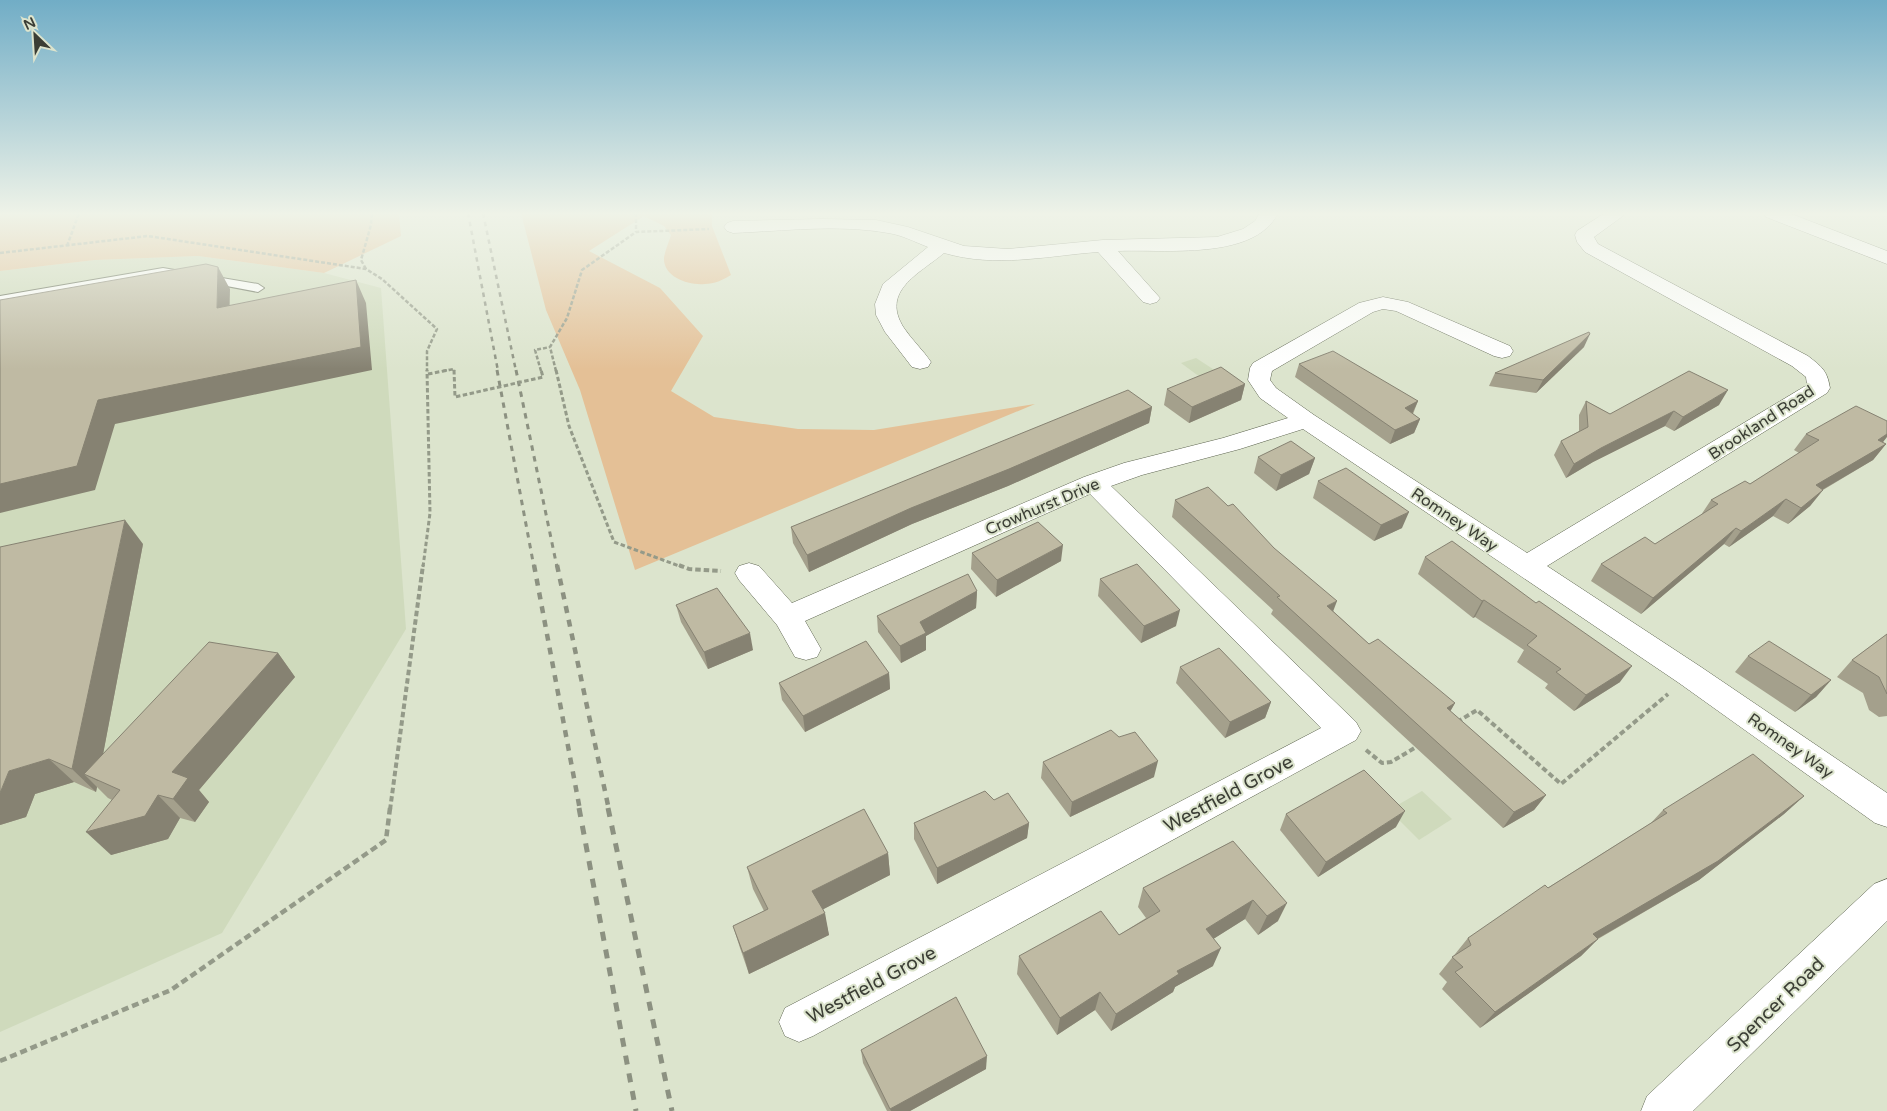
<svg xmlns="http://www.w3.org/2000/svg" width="1887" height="1111" font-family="'Varela Round',sans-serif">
	<rect width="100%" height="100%" fill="#dce4cd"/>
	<g fill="#cfdabc">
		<polygon points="198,256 324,273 381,288 406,629 222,933 0,1032 0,271 95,260"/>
		<polygon points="1196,358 1219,373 1204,380 1181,363"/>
		<polygon points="1422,791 1452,819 1419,840 1389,810"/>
	</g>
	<g fill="#e4c096">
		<polygon points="0,213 399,213 401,236 324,273 198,256 95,260 0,271"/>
		<path d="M521 213H712V226L731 275C723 280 714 284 705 284 689 286 663 277 664 258 665 250 669 242 671 235L664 226 644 216 589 251 660 288 703 336 671 391 714 417 798 429 874 430 1035 404 635 570 580 390 546 310Z"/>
	</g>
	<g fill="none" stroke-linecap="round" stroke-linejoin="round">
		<defs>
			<polygon id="lane" points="163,268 258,284 264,288 258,292 163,274 0,304 0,296"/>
			<g id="street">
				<path d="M1260 213H1278C1255 261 1163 249 1118 251L1160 298 1157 302 1150 304 1143 302 1098 252C1046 256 996 268 944 253 919 274 880 291 904 328 912 340 923 350 931 362L928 367 920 369 912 367 885 332 876 315 875 304 883 284 928 247C915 242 902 235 888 233 837 224 784 231 733 233L727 231 724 227 727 223 733 221 822 219 876 220 908 227 964 246 1008 249 1103 240 1217 237 1243 229 1255 221Z"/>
				<path d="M1605 213H1627L1594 237 1598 244 1808 356C1822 367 1827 370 1830 388L1827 393 1547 566 1701 667 1887 793V827L1875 823 1679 683 1303 429 1240 449 1142 475 1111 486 1356 722 1361 731 1356 740 813 1036 799 1042 785 1036 779 1022 785 1008 1321 728 1090 494 805 621 821 649 817 657 806 660 795 657 777 625 739 580 735 573 739 566 749 563 759 566 792 603 1084 477 1124 463 1223 438 1288 418 1260 398 1248 380 1250 368 1253 363 1359 303 1383 297 1408 302 1510 346 1513 351 1510 356 1502 358 1494 356 1396 311 1383 309 1373 312 1272 371 1270 380 1276 388 1314 415 1527 553 1807 385 1806 377 1792 366 1585 252 1577 242 1575 235 1577 231Z"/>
				<polygon points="1763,213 1789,213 1887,251 1887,264 1766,217"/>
			</g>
			<polygon id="secondary" points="1887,879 1887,921 1693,1111 1641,1111 1647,1096 1874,884"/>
		</defs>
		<use href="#lane" stroke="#5e6551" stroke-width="2"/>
		<use href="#street" stroke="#5e6551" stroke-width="1"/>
		<use href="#secondary" stroke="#5e6551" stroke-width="1"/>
		<g stroke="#949a89" stroke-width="2.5" stroke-dasharray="4 2" stroke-linecap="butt">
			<polyline points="636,213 636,232"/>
			<polyline points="67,246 79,213"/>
			<polyline points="0,253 148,236 366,269 382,279 437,329 427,351 427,371"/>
			<polyline points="366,269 361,260 371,225 372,213"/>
			<polyline points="556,371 550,347 567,318 582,270 636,232 709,229"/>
		</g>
		<g stroke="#949a89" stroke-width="3" stroke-dasharray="4.5 2.5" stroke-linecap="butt">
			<polyline points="556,370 569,426 614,542 682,567"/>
			<polyline points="423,567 430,513 427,370"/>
		</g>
		<g stroke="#949a89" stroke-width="4" stroke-dasharray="5.5 3" stroke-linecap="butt">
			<polyline points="679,565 689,569 721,571"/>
			<polyline points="1457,722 1477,710 1561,784 1668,694"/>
			<polyline points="1366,750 1382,763 1391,762 1418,746"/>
			<polyline points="390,810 423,565"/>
		</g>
		<polyline stroke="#949a89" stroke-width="4.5" stroke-dasharray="7 4" stroke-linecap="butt" points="0,1061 171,990 386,840 390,808"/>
		<use href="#lane" fill="#fff" fill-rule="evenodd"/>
		<use href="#street" fill="#fff" fill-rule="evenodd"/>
		<use href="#secondary" fill="#fff" fill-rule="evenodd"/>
		<g stroke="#8c9181" stroke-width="2.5" stroke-dasharray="4.5 4.5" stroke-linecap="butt">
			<polyline points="468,213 498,371"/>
			<polyline points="483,213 516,371"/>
		</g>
		<g stroke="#8c9181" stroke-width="3" stroke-dasharray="5.5 5.5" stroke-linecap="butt">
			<polyline points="497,370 534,567"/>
			<polyline points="516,370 557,567"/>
		</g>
		<g stroke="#8c9181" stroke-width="4.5" stroke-dasharray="7 7" stroke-linecap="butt">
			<polyline points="534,565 580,810"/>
			<polyline points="557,565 609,810"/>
		</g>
		<g stroke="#8c9181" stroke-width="5" stroke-dasharray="9 9" stroke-linecap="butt">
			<polyline points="579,808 636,1111"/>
			<polyline points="608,808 672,1111"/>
		</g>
		<g stroke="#949a89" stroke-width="2.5" stroke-dasharray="4 2" stroke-linecap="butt">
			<polyline points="443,371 454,369 454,371"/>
			<polyline points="541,371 535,350 550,347"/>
		</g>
		<g stroke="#949a89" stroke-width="3" stroke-dasharray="4.5 2.5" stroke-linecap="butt">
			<polyline points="454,370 455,397 543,377 541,370"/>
			<polyline points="428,374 449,370"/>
		</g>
	</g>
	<g fill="#a4a08c">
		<polygon points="1584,347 1536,393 1489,386 1495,373"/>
		<polygon points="1299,364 1418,401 1413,414 1420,419 1414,433 1390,444 1295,377"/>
		<polygon points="1245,384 1241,400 1189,423 1164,405 1167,389"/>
		<polygon points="1586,401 1610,414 1719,405 1674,431 1665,426 1593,462 1566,478 1554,455 1561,441 1579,431 1579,415"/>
		<polygon points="1152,407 1149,423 1008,486 912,524 809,572 793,543 791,527"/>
		<polygon points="1806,434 1883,442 1886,444 1873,460 1823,490 1810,506 1788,524 1773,516 1729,547 1724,544 1641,614 1591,581 1601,564 1655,544 1701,515 1711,500 1750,484 1799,453 1794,450"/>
		<polygon points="1258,457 1315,458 1309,474 1276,491 1254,473"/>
		<polygon points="1318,481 1402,528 1374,541 1313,498"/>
		<polygon points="1175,500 1333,611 1369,644 1455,703 1450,711 1546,795 1534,810 1503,828 1271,614 1273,610 1172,517"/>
		<polygon points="143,544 103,754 278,653 295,677 199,790 209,802 195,822 180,818 168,839 111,855 112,800 108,798 97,787 96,792 74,782 35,794 26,817 0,825"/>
		<polygon points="972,553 1061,561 996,597 971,569"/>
		<polygon points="1425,557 1620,682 1574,711 1545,688 1548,684 1517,662 1524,650 1475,617 1473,618 1418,574"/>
		<polygon points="1100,579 1176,626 1141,643 1098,596"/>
		<polygon points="977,591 976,608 926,636 926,650 901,663 878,632 877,616"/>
		<polygon points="676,605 753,650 708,669 681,622"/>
		<polygon points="1887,634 1887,716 1879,717 1869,710 1863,693 1837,677 1852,660"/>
		<polygon points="1748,656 1831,680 1816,697 1795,712 1735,672"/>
		<polygon points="1180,667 1271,702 1265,718 1225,738 1176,683"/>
		<polygon points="889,673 890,689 805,732 782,700 779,683"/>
		<polygon points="1043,762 1154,777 1070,817 1041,778"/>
		<polygon points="1804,796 1784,814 1699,880 1598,939 1581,956 1480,1028 1442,989 1447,982 1439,974 1468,938 1651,823 1663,810"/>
		<polygon points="994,800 1029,823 1027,838 937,884 914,839 914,823"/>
		<polygon points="1286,814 1396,827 1318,877 1280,830"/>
		<polygon points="1233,841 1278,921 1258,935 1245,919 1213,939 1213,966 1175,987 1173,992 1111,1031 1095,1010 1057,1035 1017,974 1019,956 1119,935 1146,918 1138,907 1143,888"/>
		<polygon points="888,853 890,875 823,909 829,935 749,974 740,948 733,926 764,911 753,889 747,867"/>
		<polygon points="861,1050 986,1069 910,1111 887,1111 863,1063"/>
	</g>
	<g fill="#868272">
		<polygon points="218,267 230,289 229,330 217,308"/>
		<polygon points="356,280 366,303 372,370 115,424 95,490 0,513 0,484 98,400"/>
		<polygon points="1590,334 1584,347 1536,393 1543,380"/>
		<polygon points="1245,384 1241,400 1189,423 1192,407"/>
		<polygon points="1728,390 1719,405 1674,431 1683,417"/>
		<polygon points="1418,401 1412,414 1405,408"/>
		<polygon points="1152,407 1149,423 1008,486 912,524 809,572 807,555 911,508"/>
		<polygon points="1674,411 1665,426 1593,462 1566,478 1574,464 1601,448"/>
		<polygon points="1420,419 1414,433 1390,444 1395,430"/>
		<polygon points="1887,431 1887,437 1880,446 1886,444 1873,460 1803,501 1816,485 1878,440"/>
		<polygon points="1315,458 1309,474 1276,491 1281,475"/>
		<polygon points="1823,490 1810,506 1788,524 1801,508"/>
		<polygon points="1786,499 1773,516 1729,547 1741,531"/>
		<polygon points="1409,512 1402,528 1374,541 1381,525"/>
		<polygon points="125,520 143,544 98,781 84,774 97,787 96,792 72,769"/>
		<polygon points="1736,528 1724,544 1641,614 1653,598"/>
		<polygon points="1063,545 1061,561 996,597 997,580"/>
		<polygon points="977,591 976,608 926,636 926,650 901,663 900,646 920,622"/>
		<polygon points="1484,600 1475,617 1473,618 1482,601"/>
		<polygon points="1337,601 1331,617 1327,606"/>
		<polygon points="1180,610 1176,626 1141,643 1144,626"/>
		<polygon points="750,633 753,650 708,669 704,652"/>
		<polygon points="278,653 295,677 199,790 209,802 195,822 173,799 172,772"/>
		<polygon points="1632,666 1620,682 1574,711 1586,695"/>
		<polygon points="889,673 890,689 805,732 803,716"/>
		<polygon points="1831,680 1816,697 1795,712 1811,695"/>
		<polygon points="1271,702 1265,718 1225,738 1230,722"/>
		<polygon points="1455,703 1446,719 1447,708"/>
		<polygon points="49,759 74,782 35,794 26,817 0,825 0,793 9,771"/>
		<polygon points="1158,761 1154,777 1070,817 1072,802"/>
		<polygon points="158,795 180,818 168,839 111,855 86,832"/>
		<polygon points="1546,795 1534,810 1503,828 1514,812"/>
		<polygon points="1804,796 1784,814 1699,880 1576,951 1593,934"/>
		<polygon points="1405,811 1396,827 1318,877 1326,862"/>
		<polygon points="1029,823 1027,838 937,884 937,868"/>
		<polygon points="888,853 890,875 816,913 812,891"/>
		<polygon points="1253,900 1245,919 1199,948 1206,929"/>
		<polygon points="1287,903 1278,921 1258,935 1267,916"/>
		<polygon points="825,913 829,935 749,974 743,953"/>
		<polygon points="1598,939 1581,956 1480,1028 1495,1012"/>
		<polygon points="1221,948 1213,966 1175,987 1173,992 1111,1031 1116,1014 1177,971"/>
		<polygon points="1100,992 1095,1010 1057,1035 1060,1018"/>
		<polygon points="987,1056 986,1069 910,1111 891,1111 890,1109"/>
	</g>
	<g fill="#bfbaa3" stroke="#868272">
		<polygon points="206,264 218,267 217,308 356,280 361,347 98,400 77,466 0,484 0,300"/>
		<polygon points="1589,332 1590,334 1543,380 1495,373"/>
		<polygon points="1333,351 1418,401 1405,408 1420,419 1395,430 1299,364"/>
		<polygon points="1221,367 1245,384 1192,407 1167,389"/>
		<polygon points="1689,371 1728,390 1683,417 1674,411 1601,448 1574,464 1561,441 1588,427 1586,401 1610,414"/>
		<polygon points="1128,390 1152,407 1009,469 911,508 807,555 791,527"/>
		<polygon points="1856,406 1887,421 1887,434 1878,440 1886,444 1816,485 1823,490 1801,508 1786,499 1741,531 1736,528 1653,598 1601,564 1645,537 1655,544 1718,504 1711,500 1745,481 1750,484 1819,440 1806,434"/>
		<polygon points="1291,441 1315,458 1281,475 1258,457"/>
		<polygon points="1346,468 1409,512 1381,525 1318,481"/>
		<polygon points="1208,487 1228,506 1233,504 1274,548 1337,601 1327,606 1369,644 1378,639 1455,703 1447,708 1546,795 1514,812 1277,597 1280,596 1175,500"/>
		<polygon points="125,520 72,769 49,759 9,771 0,793 0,547"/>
		<polygon points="1038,522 1063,545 997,580 972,553"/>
		<polygon points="1452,541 1536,603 1539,601 1632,666 1586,695 1556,672 1561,669 1527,645 1537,636 1484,600 1482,601 1425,557"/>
		<polygon points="1137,564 1180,610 1144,626 1100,579"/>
		<polygon points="968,574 977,591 920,622 926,633 900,646 877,616"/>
		<polygon points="717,588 750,633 704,652 676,605"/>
		<polygon points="1887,634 1887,694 1879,677 1852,660"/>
		<polygon points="866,641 889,673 803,716 779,683"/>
		<polygon points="1769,641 1831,680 1811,695 1748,656"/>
		<polygon points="209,642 278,653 172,772 188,778 173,799 158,795 145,816 86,832 120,790 84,774"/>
		<polygon points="1219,648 1271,702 1230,722 1180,667"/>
		<polygon points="1111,730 1119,737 1135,732 1158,761 1072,802 1043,762"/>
		<polygon points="1753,754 1804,796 1718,861 1593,934 1598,939 1495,1012 1455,972 1463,967 1452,957 1471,945 1468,938 1545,885 1548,888 1667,813 1663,810"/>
		<polygon points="1364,770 1405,811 1326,862 1286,814"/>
		<polygon points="985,791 994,800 1008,793 1029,823 937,868 914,823"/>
		<polygon points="864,809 888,853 812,891 825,913 743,953 733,926 768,909 747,867"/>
		<polygon points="1233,841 1287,903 1267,916 1253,900 1206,929 1221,948 1177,971 1179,974 1116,1014 1100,992 1060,1018 1019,956 1101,911 1119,935 1160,911 1143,888"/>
		<polygon points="956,997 987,1056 890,1109 861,1050"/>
	</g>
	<linearGradient id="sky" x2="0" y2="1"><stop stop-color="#71adc6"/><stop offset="0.58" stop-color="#eff3e8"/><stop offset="1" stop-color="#eff3e8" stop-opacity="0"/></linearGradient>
	<rect width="1887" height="369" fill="url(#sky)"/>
	<g text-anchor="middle" stroke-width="4" stroke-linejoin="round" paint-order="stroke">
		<g font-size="16" fill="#3b3e35" stroke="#dce4cd">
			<text transform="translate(1761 422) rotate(-33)" y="6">Brookland Road</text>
			<text transform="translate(1042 506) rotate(-23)" y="6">Crowhurst Drive</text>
			<text transform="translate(1455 519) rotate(34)" y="6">Romney Way</text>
			<text transform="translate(1791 745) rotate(35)" y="6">Romney Way</text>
		</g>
		<g font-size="19" fill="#3b3e35" stroke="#dce4cd">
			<text transform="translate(1228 793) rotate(-28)" y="7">Westfield Grove</text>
			<text transform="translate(871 984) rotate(-28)" y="7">Westfield Grove</text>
			<text transform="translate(1775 1004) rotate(-44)" y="7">Spencer Road</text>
		</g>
	</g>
	<g transform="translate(35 35) rotate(335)" stroke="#dce4cd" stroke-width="4" paint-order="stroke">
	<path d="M0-4L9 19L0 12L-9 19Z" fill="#3b3e35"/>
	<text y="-8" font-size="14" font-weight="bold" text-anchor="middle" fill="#3b3e35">N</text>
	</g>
</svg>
